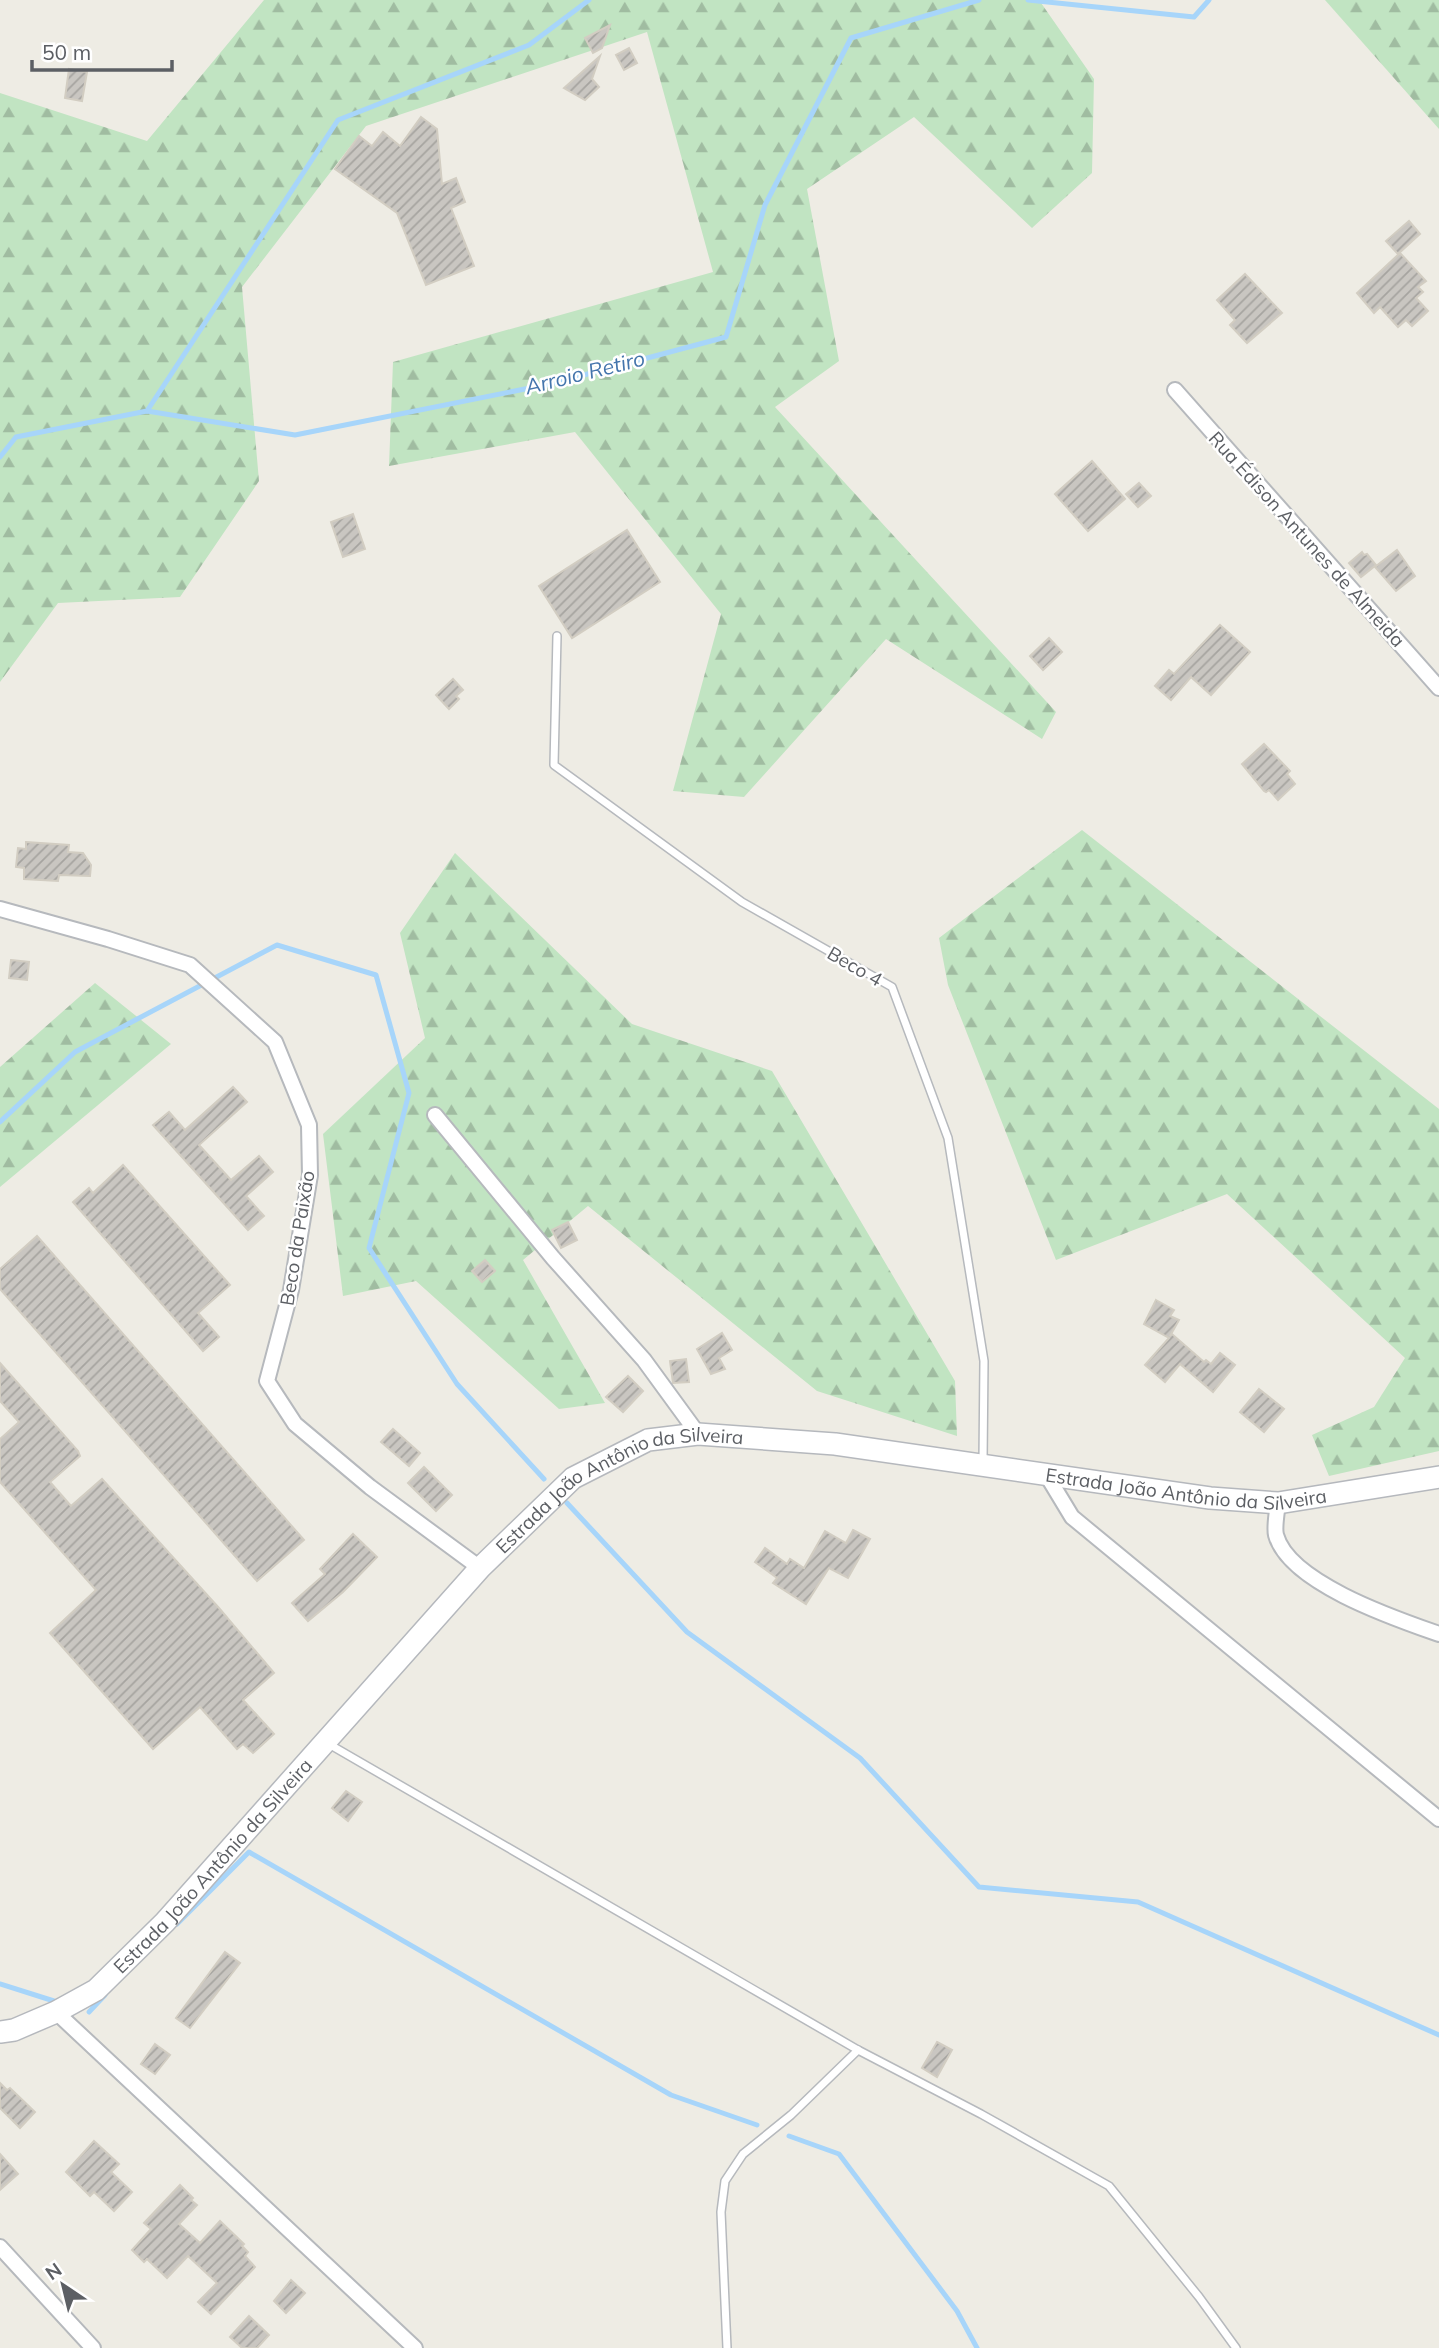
<svg xmlns="http://www.w3.org/2000/svg" width="1439" height="2348" font-family="Mulish,sans-serif">
	<defs>
		<pattern id="forest-firs" width="22" height="20" patternUnits="userSpaceOnUse" patternTransform="scale(1.75)"><rect width="22" height="20" fill="#c1e4c2"/><path d="M5 1l3.5 6h-7zM16 11l3.5 6h-7z" fill="#a0bca1"/></pattern>
		<pattern id="building-hatch" width="6" height="6" patternUnits="userSpaceOnUse" patternTransform="scale(1.75)"><rect width="6" height="6" fill="#c9c6c1"/><path d="M-1 1l2-2M0 6l6-6M5 7l2-2" fill="none" stroke="#a6a4a0"/></pattern>
	</defs>
	<rect width="100%" height="100%" fill="#eeece4"/>
	<g fill="url(#forest-firs)">
		<polygon points="264,0 1039,0 1094,79 1092,173 1032,228 914,117 807,189 839,361 775,407 1056,712 1042,739 886,639 744,797 673,791 721,614 575,432 389,466 393,362 713,272 647,32 366,126 242,287 259,481 180,597 58,603 0,682 0,93 147,141"/>
		<polygon points="1325,0 1439,0 1439,129"/>
		<polygon points="1082,830 1439,1109 1439,1451 1329,1476 1312,1435 1374,1407 1405,1358 1227,1194 1056,1260 948,985 939,938"/>
		<polygon points="455,853 632,1024 772,1071 955,1381 957,1436 817,1391 588,1206 523,1260 605,1403 559,1409 416,1281 343,1296 323,1134 425,1038 400,933"/>
		<polygon points="95,983 171,1044 0,1187 0,1067"/>
	</g>
	<g fill="none" stroke-linecap="round" stroke-linejoin="round">
		<g stroke="#a7d5fa" stroke-width="5">
			<polyline points="1028,0 1194,17 1209,0"/>
			<polyline points="147,411 338,120 529,45 589,0"/>
			<polyline points="0,457 16,437 147,411 295,435 550,384 726,337 765,205 851,38 979,0"/>
			<polyline points="0,1122 75,1052 277,945 376,975 409,1093 369,1248 457,1384 544,1479"/>
			<polyline points="567,1503 687,1632 860,1758 979,1887 1138,1902 1439,2035"/>
			<polyline points="177,1924 249,1852 671,2095 757,2125"/>
			<polyline points="0,1984 54,2001"/>
			<polyline points="89,2012 105,1995"/>
			<polyline points="789,2136 839,2154 957,2311 977,2348"/>
		</g>
	</g>
	<g fill="url(#building-hatch)" stroke="#d2cdc2" stroke-width="2">
		<polygon points="610,25 602,48 593,53 585,38"/>
		<polygon points="629,48 637,63 624,70 616,55"/>
		<polygon points="600,56 592,79 599,87 585,100 564,88"/>
		<polygon points="69,69 87,72 82,101 65,98"/>
		<polygon points="421,117 437,129 442,184 456,178 465,202 451,208 474,266 426,285 397,213 335,169 359,136 372,146 383,132 400,146"/>
		<polygon points="1409,221 1420,234 1398,254 1386,241"/>
		<polygon points="1400,253 1426,281 1418,287 1423,292 1416,298 1428,311 1412,326 1406,320 1398,327 1380,307 1374,313 1357,293"/>
		<polygon points="1245,274 1282,313 1247,343 1230,325 1235,320 1217,300"/>
		<polygon points="1092,461 1125,499 1088,531 1055,494"/>
		<polygon points="1139,483 1151,496 1138,507 1126,494"/>
		<polygon points="353,514 365,549 343,557 331,522"/>
		<polygon points="627,530 660,582 572,638 539,586"/>
		<polygon points="1397,550 1415,576 1396,591 1375,567"/>
		<polygon points="1362,552 1364,555 1367,554 1376,565 1361,577 1349,563"/>
		<polygon points="1220,625 1250,652 1211,695 1191,677 1171,700 1155,686 1169,670 1174,674"/>
		<polygon points="1049,638 1062,652 1043,670 1030,656"/>
		<polygon points="453,679 463,690 456,696 459,699 449,709 436,695"/>
		<polygon points="1264,744 1290,771 1287,774 1295,784 1278,800 1269,790 1266,792 1264,791 1242,764"/>
		<polygon points="26,842 69,845 68,852 83,853 91,865 90,876 59,875 58,881 24,879 24,868 16,867 18,848 26,849"/>
		<polygon points="11,960 29,962 27,980 9,978"/>
		<polygon points="233,1087 247,1102 199,1145 231,1180 259,1156 273,1172 246,1196 264,1216 248,1230 153,1125 169,1112 185,1130"/>
		<polygon points="123,1165 230,1285 198,1313 219,1337 203,1351 73,1202 89,1188 93,1193"/>
		<polygon points="568,1222 577,1240 561,1248 552,1230"/>
		<polygon points="37,1236 304,1540 257,1581 0,1289 0,1269"/>
		<polygon points="485,1260 495,1271 482,1282 472,1271"/>
		<polygon points="1156,1300 1174,1310 1170,1316 1179,1320 1170,1336 1172,1334 1204,1362 1206,1360 1211,1364 1220,1353 1235,1365 1213,1392 1180,1364 1165,1382 1145,1365 1169,1338 1144,1324"/>
		<polygon points="722,1333 732,1350 719,1358 725,1369 711,1374 697,1349"/>
		<polygon points="686,1359 689,1382 673,1383 670,1361"/>
		<polygon points="0,1363 78,1451 80,1456 50,1482 71,1506 102,1479 219,1608 274,1673 243,1700 274,1734 253,1753 243,1744 237,1749 200,1707 153,1749 50,1633 96,1590 0,1482 0,1439 19,1422 0,1401"/>
		<polygon points="628,1376 643,1391 623,1412 606,1397"/>
		<polygon points="1259,1389 1284,1409 1264,1432 1240,1412"/>
		<polygon points="393,1429 420,1453 409,1466 381,1442"/>
		<polygon points="424,1467 452,1495 436,1511 408,1483"/>
		<polygon points="853,1530 870,1539 848,1578 829,1568 806,1604 773,1583 777,1578 755,1562 765,1548 787,1564 790,1559 804,1568 825,1531 846,1543"/>
		<polygon points="353,1534 377,1557 343,1592 308,1621 292,1603 325,1574 320,1569"/>
		<polygon points="346,1791 362,1802 348,1821 332,1808"/>
		<polygon points="225,1952 240,1963 190,2028 176,2018"/>
		<polygon points="937,2042 952,2050 937,2077 922,2068"/>
		<polygon points="155,2044 170,2055 155,2074 141,2064"/>
		<polygon points="0,2083 7,2090 10,2088 35,2112 20,2128 0,2108"/>
		<polygon points="94,2141 119,2164 111,2172 132,2192 114,2211 94,2192 90,2196 66,2172"/>
		<polygon points="0,2154 18,2174 0,2190"/>
		<polygon points="180,2185 193,2198 191,2200 197,2205 179,2224 200,2243 220,2221 244,2244 242,2246 248,2252 245,2256 255,2267 211,2314 198,2302 217,2283 188,2256 167,2278 147,2259 144,2262 132,2250 151,2229 144,2223"/>
		<polygon points="291,2280 305,2293 286,2313 274,2301"/>
		<polygon points="249,2316 269,2335 257,2348 242,2348 230,2337"/>
	</g>
	<g fill="none" stroke-linecap="round" stroke-linejoin="round">
		<defs>
			<g id="service">
				<polyline points="557,636 554,765 742,902 892,987 948,1138 984,1361 983,1461"/>
				<polyline points="327,1743 858,2050 981,2114 1109,2186 1199,2297 1236,2348"/>
				<polyline points="727,2348 721,2212 725,2181 743,2154 791,2115 858,2050"/>
			</g>
			<g id="minor">
				<polyline points="1175,390 1439,688"/>
				<polyline points="0,909 108,939 190,965 275,1042 309,1125 310,1175 291,1290 267,1381 295,1424 370,1487 480,1568"/>
				<polyline points="435,1115 553,1258 644,1360 698,1434"/>
				<polyline points="1046,1474 1072,1517 1439,1819"/>
				<path d="M1278 1503C1277 1512 1274 1527 1276 1535 1289 1583 1396 1619 1439 1634"/>
				<polyline points="56,2012 415,2348"/>
				<polyline points="0,2247 93,2348"/>
			</g>
			<g id="secondary">
				<path id="s1" d="M0 2032 14 2030 56 2012 96 1990 165 1922 480 1568 573 1478 648 1440 698 1434 835 1444 1210 1498 1278 1503 1439 1477"/>
			</g>
		</defs>
		<use href="#service" stroke="#b6b9bd" stroke-width="10"/>
		<use href="#minor" stroke="#b6b9bd" stroke-width="18"/>
		<use href="#secondary" stroke="#b5b8bd" stroke-width="24"/>
		<use href="#service" stroke="#fff" stroke-width="7"/>
		<use href="#minor" stroke="#fff" stroke-width="14"/>
		<use href="#secondary" stroke="#fff" stroke-width="21"/>
	</g>
	<g text-anchor="middle" stroke-width="5" stroke-linejoin="round" paint-order="stroke">
		<g font-size="19" fill="#5c5f64" stroke="#fff">
			<text transform="translate(1307 539) rotate(48)" y="7">Rua Édison Antunes de Almeida</text>
			<text transform="translate(855 966) rotate(30)" y="7">Beco 4</text>
			<text transform="translate(297 1238) rotate(-81)" y="7">Beco da Paixão</text>
			<text dy="7" stroke="none"><textPath href="#s1" startOffset="1432">Estrada João Antônio da Silveira</textPath></text>
			<text dy="7" stroke="none"><textPath href="#s1" startOffset="844">Estrada João Antônio da Silveira</textPath></text>
			<text dy="7" stroke="none"><textPath href="#s1" startOffset="276">Estrada João Antônio da Silveira</textPath></text>
		</g>
		<g font-size="21" font-style="italic" fill="#4475ac" stroke="#fff">
			<text transform="translate(585 373) rotate(-14)" y="7">Arroio Retiro</text>
		</g>
	</g>
	<g transform="translate(63 2285) rotate(325)" stroke="#ffffff" stroke-width="5" paint-order="stroke">
	<path d="M0-5L12 26L0 18L-12 26Z" fill="#5c5f64"/>
	<text y="-10" font-size="19" font-weight="bold" text-anchor="middle" fill="#5c5f64">N</text>
	</g>
	<path d="M32 60v10h140v-10" fill="none" stroke="#5c5f64" stroke-width="3.5"/>
	<text x="42" y="60" font-size="21" fill="#5c5f64" stroke="#ffffff" stroke-width="5" paint-order="stroke">50 m</text>
</svg>
